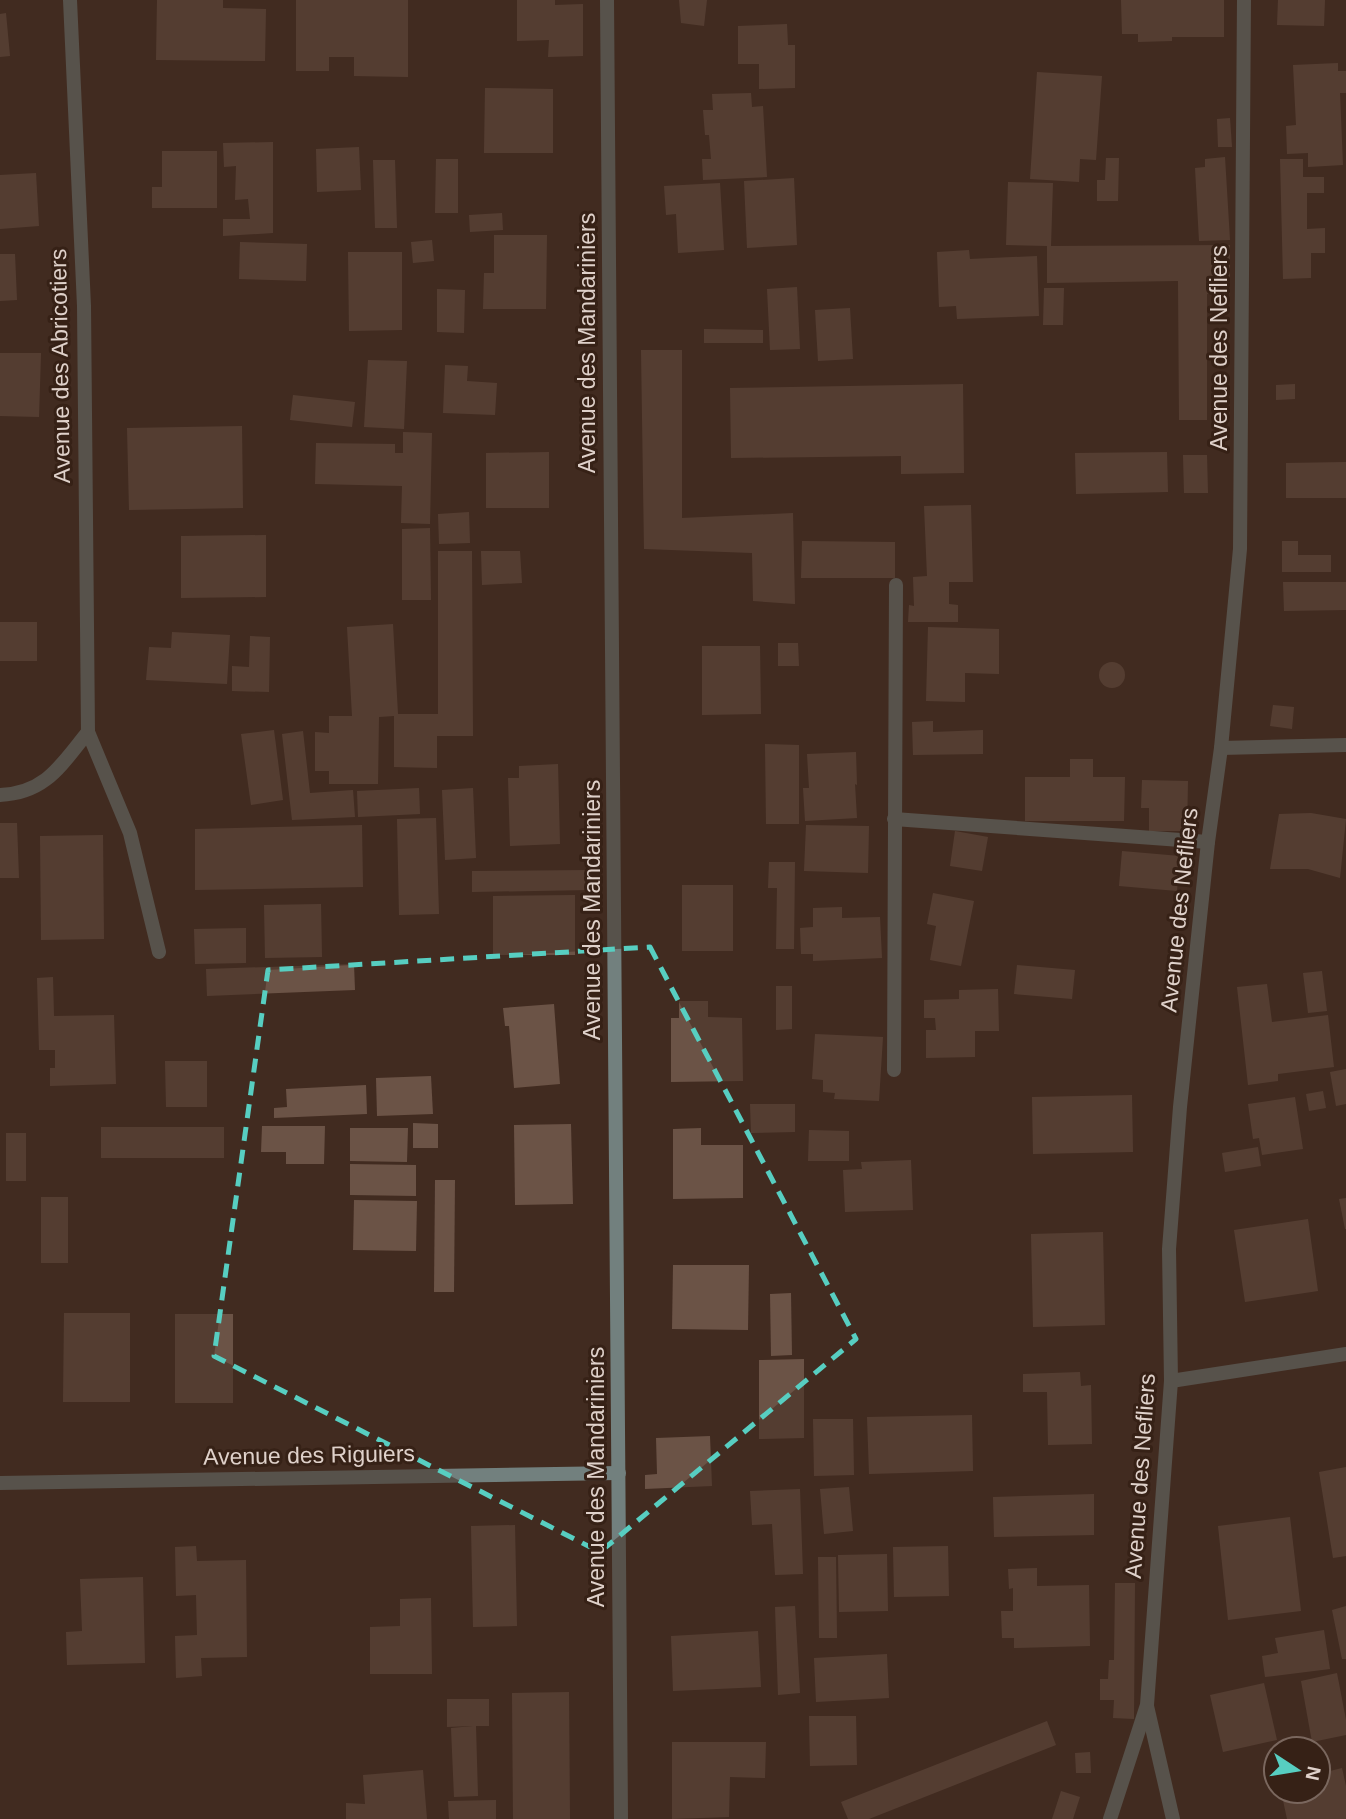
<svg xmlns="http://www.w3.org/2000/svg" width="1346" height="1819" font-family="Arial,sans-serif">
	<rect width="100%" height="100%" fill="#412b20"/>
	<g fill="#6b5346">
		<polygon points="157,0 223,0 223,8 266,9 265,61 156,60"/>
		<polygon points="296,0 408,0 408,77 354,76 354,57 329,57 329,71 296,71"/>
		<polygon points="517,0 555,0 555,5 583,4 583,56 548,57 549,40 517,41"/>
		<polygon points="679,0 707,0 704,26 681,23"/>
		<polygon points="1121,0 1224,0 1224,37 1172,37 1172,41 1138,42 1138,34 1122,34"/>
		<polygon points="1278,0 1325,0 1324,26 1277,25"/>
		<polygon points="6,13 10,56 0,57 0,14"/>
		<polygon points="787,24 788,45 795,45 795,88 759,89 759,64 738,64 738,26"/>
		<polygon points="1338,63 1338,71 1346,71 1346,93 1340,93 1343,165 1308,167 1308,153 1287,154 1286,126 1296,125 1293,65"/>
		<polygon points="1037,72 1102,76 1096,160 1080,159 1079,182 1030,179"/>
		<polygon points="485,88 553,89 553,153 484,153"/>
		<polygon points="751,93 752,107 763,106 767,177 703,180 702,159 711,159 709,135 705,135 703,110 713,110 712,94"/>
		<polygon points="1230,118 1232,147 1218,147 1217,119"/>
		<polygon points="273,142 273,233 223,236 223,219 250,219 248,199 235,200 236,166 224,167 223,143"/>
		<polygon points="359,147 361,190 317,192 316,149"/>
		<polygon points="162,151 217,151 217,208 152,208 152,187 162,187"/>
		<polygon points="1225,157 1230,240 1199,241 1195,168 1205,167 1205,159"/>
		<polygon points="1106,158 1119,158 1118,201 1097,201 1097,180 1105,180"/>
		<polygon points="436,159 458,159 458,213 435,213"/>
		<polygon points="1280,159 1303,159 1303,177 1324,177 1324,193 1307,193 1307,229 1325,228 1325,253 1311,253 1311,278 1283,279"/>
		<polygon points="373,160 395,160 397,228 375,228"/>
		<polygon points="36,173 39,226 0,229 0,175"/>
		<polygon points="794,178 797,245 747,248 744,181"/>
		<polygon points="1008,182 1053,183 1051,246 1230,245 1230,294 1207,294 1207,420 1179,420 1178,281 1047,283 1047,246 1006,245"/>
		<polygon points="720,183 724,250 678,253 676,214 666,215 664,186"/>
		<polygon points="502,213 503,230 470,232 469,215"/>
		<polygon points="494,235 547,235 546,309 483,309 484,273 494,273"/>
		<polygon points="432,240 434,261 413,263 411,242"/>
		<polygon points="240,242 307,244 306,281 239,279"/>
		<polygon points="969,250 970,259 1037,256 1039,316 957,319 956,306 939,307 937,252"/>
		<polygon points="348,252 402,252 402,330 349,331"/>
		<polygon points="0,254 15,254 17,300 0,301"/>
		<polygon points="797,287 800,349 770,350 767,289"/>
		<polygon points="1044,288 1064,288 1063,325 1043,325"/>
		<polygon points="437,289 465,290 464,333 437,332"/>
		<polygon points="850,308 853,359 818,361 815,310"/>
		<polygon points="704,329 763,330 763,343 704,343"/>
		<polygon points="641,350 682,350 682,518 793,513 795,604 753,601 752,553 644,549"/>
		<polygon points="0,353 41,353 39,417 0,416"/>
		<polygon points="368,360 407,361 404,429 364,427"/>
		<polygon points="445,365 468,366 467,381 497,383 495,415 443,413"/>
		<polygon points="963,384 964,473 901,474 901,456 731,458 730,388"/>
		<polygon points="1295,384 1295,399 1276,400 1276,385"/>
		<polygon points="293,395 355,402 352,427 290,420"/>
		<polygon points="242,426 243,508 129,510 127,428"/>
		<polygon points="403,432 432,433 430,524 401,523 402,486 315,484 316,443 395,444 395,453 403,453"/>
		<polygon points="549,452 549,508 486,508 486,453"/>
		<polygon points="1167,452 1168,492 1076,494 1075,453"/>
		<polygon points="1183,455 1207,455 1208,493 1184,493"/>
		<polygon points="1346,462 1346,498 1286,498 1286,463"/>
		<polygon points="971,505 973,582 949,582 949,604 958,605 958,622 908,622 909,605 914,606 913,577 927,576 924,506"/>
		<polygon points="469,512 470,543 439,544 438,514"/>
		<polygon points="430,528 431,600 402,600 402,529"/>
		<polygon points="266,535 266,597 181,598 181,536"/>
		<polygon points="802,541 895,542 895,578 801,578"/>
		<polygon points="1282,541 1298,541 1298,555 1331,555 1331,572 1282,572"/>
		<polygon points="438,551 472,551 473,736 437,736 437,768 394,767 394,716 379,717 378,784 329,784 329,771 315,771 315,732 329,733 329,716 352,716 347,627 393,624 398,714 438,714"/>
		<polygon points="481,551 520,551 522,583 482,585"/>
		<polygon points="1283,582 1346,582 1346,610 1284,611"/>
		<rect x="0" y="622" width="37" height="39"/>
		<polygon points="928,627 999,629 999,674 965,673 965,702 926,701"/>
		<polygon points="172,632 230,635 227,684 146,680 149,647 171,648"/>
		<polygon points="250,636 270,637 269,692 232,691 232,666 249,667"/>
		<polygon points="778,643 798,643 799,666 778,666"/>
		<polygon points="702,646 760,646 761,714 702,715"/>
		<circle cx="1112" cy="675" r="13"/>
		<polygon points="1273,705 1294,707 1292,729 1270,726"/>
		<polygon points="933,721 933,732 983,730 983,754 913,755 912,722"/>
		<polygon points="274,730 283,800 251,805 241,734"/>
		<polygon points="303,731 310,793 353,790 355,817 292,820 282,734"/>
		<polygon points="765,744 799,745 799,824 766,824"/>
		<polygon points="856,752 857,785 855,784 857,818 805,821 803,788 809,788 807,754"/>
		<polygon points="1070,759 1093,759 1093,777 1125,777 1124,821 1025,821 1025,777 1070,777"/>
		<polygon points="558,764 560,844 510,846 508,778 519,778 519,766"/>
		<polygon points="1142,780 1188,781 1187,831 1149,831 1149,808 1141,808"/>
		<polygon points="419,788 420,814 358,817 357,791"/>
		<polygon points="473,788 476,858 445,860 442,790"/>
		<polygon points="1311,813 1346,819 1340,878 1308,869 1270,869 1279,814"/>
		<polygon points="436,818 439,914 399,915 397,819"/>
		<polygon points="0,823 17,823 19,878 0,878"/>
		<polygon points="362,825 363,887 195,890 195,829"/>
		<polygon points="806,825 869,826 868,873 804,871"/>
		<polygon points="955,831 988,837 982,871 950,866"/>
		<polygon points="103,835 104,939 41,940 40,836"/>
		<polygon points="1122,851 1180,856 1177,891 1119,886"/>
		<polygon points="769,862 795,862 794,949 776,949 777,888 768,888"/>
		<polygon points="590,870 590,890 472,892 472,871"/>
		<rect x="682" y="885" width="51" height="66"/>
		<polygon points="933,893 974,901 961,966 930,960 936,926 927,924"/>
		<polygon points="575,895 575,955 493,955 493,896"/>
		<polygon points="321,904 322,957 265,958 264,905"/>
		<polygon points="842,907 842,918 880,917 882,958 813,961 813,954 801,954 800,928 813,927 813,908"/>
		<polygon points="246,928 246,963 195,964 194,929"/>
		<polygon points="354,964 355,990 207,996 206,969"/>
		<polygon points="1017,965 1075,970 1072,999 1014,994"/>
		<polygon points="1322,971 1327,1011 1308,1013 1303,973"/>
		<polygon points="53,977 54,1016 114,1015 116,1084 50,1086 50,1068 55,1068 55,1050 39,1050 37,978"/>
		<polygon points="1267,984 1272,1022 1328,1015 1334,1067 1278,1074 1278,1081 1248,1085 1237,987"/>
		<polygon points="776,986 792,986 792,1029 776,1030"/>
		<polygon points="998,989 999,1031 975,1031 975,1057 926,1058 926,1030 936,1030 935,1018 924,1018 924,1000 959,999 959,990"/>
		<polygon points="679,1001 708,1001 708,1017 742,1018 743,1081 671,1082 671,1018 679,1018"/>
		<polygon points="554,1004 560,1084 514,1088 509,1026 505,1026 503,1008"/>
		<polygon points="815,1034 883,1037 879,1101 834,1099 835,1093 823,1092 823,1080 812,1079"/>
		<polygon points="165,1061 207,1061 207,1107 166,1107"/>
		<polygon points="1346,1069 1346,1104 1336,1106 1330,1072"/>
		<polygon points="431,1076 433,1114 377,1116 376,1078"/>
		<polygon points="366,1085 367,1114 274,1118 274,1108 287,1107 286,1089"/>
		<polygon points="1323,1091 1326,1108 1309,1111 1306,1094"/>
		<polygon points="1132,1095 1133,1152 1033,1154 1032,1097"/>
		<polygon points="1295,1097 1303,1149 1262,1155 1259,1138 1253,1139 1248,1104"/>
		<polygon points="750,1104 795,1104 795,1132 751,1133"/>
		<polygon points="413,1123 438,1124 438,1148 413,1148"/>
		<polygon points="571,1124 573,1204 515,1205 514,1125"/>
		<polygon points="262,1126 325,1126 324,1164 286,1164 286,1152 261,1152"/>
		<rect x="101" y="1127" width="123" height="31"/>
		<polygon points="350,1128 408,1128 407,1162 350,1161"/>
		<polygon points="701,1128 701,1145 743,1145 743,1198 673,1199 673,1129"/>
		<polygon points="809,1130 849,1131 849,1161 808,1161"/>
		<rect x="6" y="1133" width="20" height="48"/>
		<polygon points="1258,1147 1261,1166 1225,1172 1222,1153"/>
		<polygon points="911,1160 913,1210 845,1212 843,1170 862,1169 861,1162"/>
		<polygon points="350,1164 416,1165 416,1196 350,1195"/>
		<polygon points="435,1180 455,1180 454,1292 434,1292"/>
		<rect x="41" y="1197" width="27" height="66"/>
		<polygon points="1346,1198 1346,1229 1345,1229 1339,1199"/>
		<polygon points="354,1200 417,1201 416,1251 353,1250"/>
		<polygon points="1308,1219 1318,1291 1245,1302 1234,1230"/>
		<polygon points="1103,1232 1105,1325 1033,1327 1031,1234"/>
		<polygon points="673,1265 749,1265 748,1330 672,1329"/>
		<polygon points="791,1293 792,1355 771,1356 770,1294"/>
		<polygon points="64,1313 130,1313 130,1402 63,1402"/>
		<rect x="175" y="1314" width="58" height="89"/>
		<polygon points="804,1359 804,1438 759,1439 759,1360"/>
		<polygon points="1080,1372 1081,1386 1091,1385 1092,1444 1048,1445 1047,1392 1023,1392 1023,1374"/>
		<polygon points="972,1415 973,1471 869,1474 867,1417"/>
		<polygon points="813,1419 853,1419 854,1475 814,1476"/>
		<polygon points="710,1436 712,1486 645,1489 645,1475 657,1474 656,1438"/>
		<polygon points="1346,1467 1346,1556 1333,1558 1319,1472"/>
		<polygon points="849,1487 853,1531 824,1534 820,1489"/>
		<polygon points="800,1489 803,1574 775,1575 772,1524 752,1525 750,1491"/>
		<polygon points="1094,1494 1094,1535 994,1537 993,1497"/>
		<polygon points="1290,1517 1301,1611 1228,1620 1218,1526"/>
		<polygon points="515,1525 517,1626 473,1627 471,1526"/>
		<polygon points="196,1546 197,1561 246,1560 247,1657 201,1658 202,1676 176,1678 175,1636 197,1635 196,1595 176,1596 175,1547"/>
		<polygon points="948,1546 949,1596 894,1597 893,1547"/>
		<polygon points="887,1554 888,1611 839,1612 838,1555"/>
		<polygon points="818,1557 836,1557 837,1638 819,1638"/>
		<polygon points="1037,1568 1037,1586 1089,1585 1090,1646 1014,1648 1014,1638 1002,1638 1001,1611 1013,1611 1013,1588 1009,1589 1008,1569"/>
		<polygon points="143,1577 145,1663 67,1665 66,1632 82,1631 80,1579"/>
		<polygon points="1115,1583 1135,1583 1134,1719 1113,1718 1114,1700 1100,1700 1100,1679 1108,1679 1109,1660 1114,1660"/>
		<polygon points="431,1598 432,1674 370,1674 370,1627 400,1626 400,1599"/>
		<polygon points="795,1606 800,1693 778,1695 775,1607"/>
		<polygon points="1346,1606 1346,1659 1342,1659 1332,1610"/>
		<polygon points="1324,1630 1330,1669 1265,1677 1262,1656 1278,1653 1275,1638"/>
		<polygon points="758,1631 761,1687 673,1691 671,1636"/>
		<polygon points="887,1654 889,1698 816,1702 814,1658"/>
		<polygon points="1337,1673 1346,1720 1346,1735 1312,1742 1301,1681"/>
		<polygon points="1264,1683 1277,1740 1223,1752 1210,1695"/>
		<polygon points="569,1692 570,1819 513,1819 512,1693"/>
		<polygon points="447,1699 489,1699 489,1726 476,1726 478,1796 454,1797 451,1728 473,1726 447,1727"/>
		<polygon points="809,1716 856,1716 857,1765 810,1766"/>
		<polygon points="1047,1721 1056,1745 869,1819 848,1819 841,1802"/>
		<polygon points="672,1742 766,1742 765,1778 730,1777 729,1817 672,1819"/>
		<polygon points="1090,1752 1091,1773 1076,1773 1075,1753"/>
		<polygon points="1342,1768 1346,1786 1346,1819 1287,1819 1281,1791 1318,1791 1318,1774"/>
		<polygon points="423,1770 427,1819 346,1819 346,1803 365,1804 363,1775"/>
		<polygon points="1061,1791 1080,1797 1073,1819 1052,1819"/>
		<polygon points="496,1800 496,1819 449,1819 448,1801"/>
	</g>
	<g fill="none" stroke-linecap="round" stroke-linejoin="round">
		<g stroke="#72807e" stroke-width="14">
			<polyline points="70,0 84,306 88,732 130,833 159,952"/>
			<polyline points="607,0 621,1819"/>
			<polyline points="1221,748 1346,745"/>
			<path d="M0 795C46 793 61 765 88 732"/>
			<polyline points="894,819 1208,842"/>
			<polyline points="894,1070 896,585"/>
			<polyline points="1171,1381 1346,1354"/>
			<polyline points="0,1483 619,1473"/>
			<polyline points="1147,1706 1173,1819"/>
			<polyline points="1110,1819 1147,1705 1171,1381 1169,1249 1180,1107 1208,842 1221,748 1240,549 1244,0"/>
		</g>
	</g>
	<path d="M0 0H1346V1819H0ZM650 947 856 1339 600 1552 214 1356 268 970Z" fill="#412b20" fill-opacity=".55" fill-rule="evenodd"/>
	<path fill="none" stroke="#57cec1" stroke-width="5" stroke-dasharray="14 9" stroke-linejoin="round" d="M650 947 856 1339 600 1552 214 1356 268 970Z"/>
	<g text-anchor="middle" stroke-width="6" stroke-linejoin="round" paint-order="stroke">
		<g font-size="23" fill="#dfd1ca" stroke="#362116">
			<text transform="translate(587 343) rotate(-90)" y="8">Avenue des Mandariniers</text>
			<text transform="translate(1219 348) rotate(-90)" y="8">Avenue des Nefliers</text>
			<text transform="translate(60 366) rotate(-91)" y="8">Avenue des Abricotiers</text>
			<text transform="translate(592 910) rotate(-90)" y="8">Avenue des Mandariniers</text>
			<text transform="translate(1179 910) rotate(-84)" y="8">Avenue des Nefliers</text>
			<text transform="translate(309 1455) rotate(-1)" y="8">Avenue des Riguiers</text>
			<text transform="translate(1140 1476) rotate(-86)" y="8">Avenue des Nefliers</text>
			<text transform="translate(596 1477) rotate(-90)" y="8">Avenue des Mandariniers</text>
		</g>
	</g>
	<g transform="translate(1297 1770) rotate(102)"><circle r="33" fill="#362116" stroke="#7a675e" stroke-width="2"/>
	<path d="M0-5L12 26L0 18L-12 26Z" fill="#57cec1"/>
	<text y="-10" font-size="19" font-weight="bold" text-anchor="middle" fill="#dfd1ca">N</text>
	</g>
</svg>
